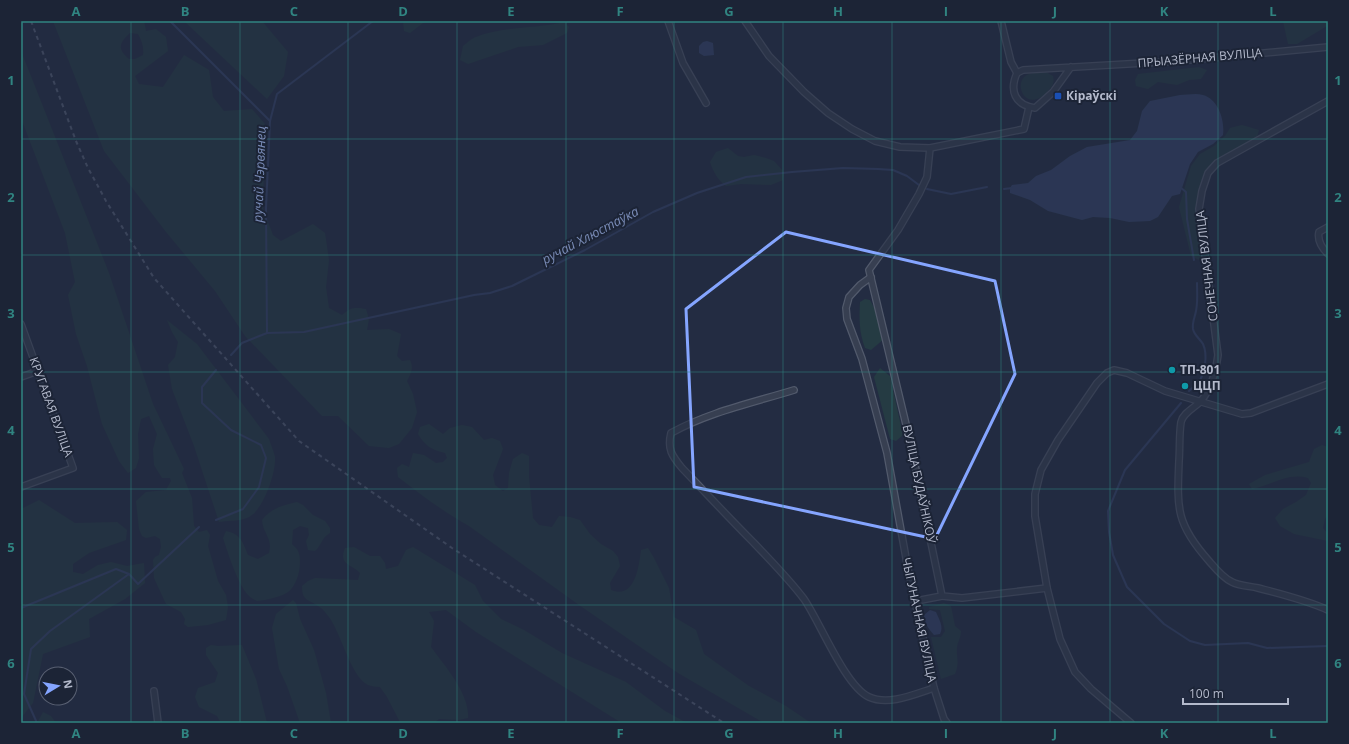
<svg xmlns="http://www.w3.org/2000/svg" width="1349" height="744" font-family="'Open Sans',sans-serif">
	<rect width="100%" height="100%" fill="#232c42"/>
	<g fill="#253b43" fill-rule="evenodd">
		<path d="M53 21H144L146 31 156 29 166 37 168 51 135 76 139 84 163 87 184 55 209 70 213 97 224 111 252 109 265 124 263 209 273 235 281 241 313 224 325 233 329 260 326 287 329 308 342 315C351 307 355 307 366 309L369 319 367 330 389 329 401 334 397 356 402 361 410 360C414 368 411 373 407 381L413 394 417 412 412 428 399 444 389 448 369 446 338 416H322L245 336 215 291 166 232 104 151ZM130 33 138 34C142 41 144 47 143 55L135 59H129C117 49 119 43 130 33Z"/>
		<polygon points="184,21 262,21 288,52 284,76 267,99"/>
		<polygon points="403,21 429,21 423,23 410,33 404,31"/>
		<polygon points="1283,21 1327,21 1327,26 1297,44 1288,44"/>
		<path d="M564 22 569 27 567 33 543 45 518 47 468 64 460 60 463 46C467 43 472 38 476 37 504 26 536 29 564 22Z"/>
		<polygon points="21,51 109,273 153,404 184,469 182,473 192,498 194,526 199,532 207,530 210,535 208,546 218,581 226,595 228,607 226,620 208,625 188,627 184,624 185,619 181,612 166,604 154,578 153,560 155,557 159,555 161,547 160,539 155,536 146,538 142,536 139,529 136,501 146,492 166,490 171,481 170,478 162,478 154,465 153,449 157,434 149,416 141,419 138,434 139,458 136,468 128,473 119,461 102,424 87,366 76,334 68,295 75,282 65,233 21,118"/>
		<polygon points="1199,67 1207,70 1201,79 1189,80 1177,85 1158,82 1148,89 1136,86 1135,80 1138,74"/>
		<path d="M1046 72 1053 76C1055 83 1052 87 1047 92 1026 114 1012 83 1027 75 1032 72 1040 73 1046 72Z"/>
		<polygon points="1242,125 1259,130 1257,137 1216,160 1207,172 1200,190 1196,210 1202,255 1199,260 1191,256 1179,207 1191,166 1200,154 1214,146 1225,136 1230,128"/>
		<path d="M728 148 738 156 744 157 754 155 766 158 774 161 784 172 783 180 771 185 741 184 726 186C717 179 714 173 710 162L716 152Z"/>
		<path d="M865 299 870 300 877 313 884 339 871 350 865 348C859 332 859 319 860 302Z"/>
		<path d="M167 320 197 344 269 439C271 445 274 452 275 457 276 473 264 506 252 515 244 522 229 520 219 522L194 446 172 389 168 365 175 357 178 342 172 332Z"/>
		<polygon points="880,368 890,376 903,435 896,441 890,439 874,377"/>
		<path d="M429 424 443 434 450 428 462 425 472 427 484 440 492 438 500 441 503 449 493 475 495 485 503 491 508 488 509 473 513 459 522 453 529 456V477L533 518 539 525 552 527 559 516 570 517 580 520 590 534 601 544 613 551 618 557 620 566 610 583 611 590C635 600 639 566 641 550L648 548 654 558 669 588 674 617 696 630 704 654 749 686 786 706 811 723H764L678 673 579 605 469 526C444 512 421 495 398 477L397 468 402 464 409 467 413 453 424 455 436 463 443 462 447 458 445 453C432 450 425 446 418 434L420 427Z"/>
		<path d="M1322 445 1328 447V514L1325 519 1323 528 1328 534V541L1294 534 1280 526 1275 518 1283 509 1296 502 1306 495 1311 483 1308 478C1287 472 1271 486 1252 489L1249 484 1265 475 1309 462 1314 449Z"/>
		<polygon points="39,500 75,523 117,522 127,530 126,540 89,553 73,564 73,572 83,574 98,565 111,562 127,566 144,563 145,583 125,599 89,619 90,637 43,654 33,703 21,718 21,509"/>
		<path d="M297 502 303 505 313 515 325 521 330 528V533C321 538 322 545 315 551L308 550 306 541 309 535 308 528 300 526 293 530 292 544C294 546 297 549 298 551 303 562 298 585 288 592 281 597 266 600 257 601 255 600 251 598 249 596 238 585 228 553 223 538L226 531C241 534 243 543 248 555L258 559 269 553C273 538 263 534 262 520 270 509 283 505 297 502Z"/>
		<path d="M354 547 370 556H380L385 563 386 569 398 566 406 550 413 547 475 585 483 601 501 619 524 630 562 653 626 682 665 711 687 723 620 722 476 632 446 610 429 612 434 621 431 647C444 665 470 694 468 718L459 720 439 719 434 723 400 722 387 697 380 687C376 687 372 686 368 685 351 677 341 633 329 617 326 613 322 608 318 606 308 599 302 601 302 586L308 581 315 578 358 580 360 573C352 564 338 565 345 548Z"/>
		<polygon points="293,600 296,603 300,619 314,650 326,693 331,723 300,723 287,686 279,669 272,628 276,614"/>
		<path d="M944 603 951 606 955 626 961 631C961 637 958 641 957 647 956 657 960 663 955 674L941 679 931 637H941L945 631 940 610 929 609V607Z"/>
		<polygon points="211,645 218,646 242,645 256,679 267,723 221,723 217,716 199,707 195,697 198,688 215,682 218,673 206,655 206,648"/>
		<polygon points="43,712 51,716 56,723 37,723"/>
	</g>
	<g fill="#35446a">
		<polygon points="707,41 713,43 714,55 704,56 699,53 699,46 703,42"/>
		<path d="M1180 95C1187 95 1196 93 1203 95 1218 99 1225 120 1223 135L1213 144 1198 152 1190 164 1180 194 1172 196 1158 217 1150 221 1129 222 1110 218 1093 217 1082 220 1048 211 1030 200 1010 193V188L1012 185 1028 183 1036 176 1051 170 1070 156 1087 147 1130 140 1137 131 1142 111 1150 101Z"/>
		<path d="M930 610 936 612C939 619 944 627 940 634L934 635C928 628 925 624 924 615Z"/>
	</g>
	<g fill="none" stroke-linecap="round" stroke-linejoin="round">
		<g stroke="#35446a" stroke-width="2">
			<polyline points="170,21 270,121"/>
			<polyline points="1180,187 1186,192 1187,219 1194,260"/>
			<polyline points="927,189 951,194 987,187"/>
			<polyline points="1004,189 1012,188"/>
			<polyline points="267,333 304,332 474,295 490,293 512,286 585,250 653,212 697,193 746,177 792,172 843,168 878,169 893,170 907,176 919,185"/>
			<polyline points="231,355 242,343 267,333 266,208 270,121 277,94 373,21"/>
			<path d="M1189 391C1192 388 1195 386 1198 383 1205 374 1208 355 1203 344 1200 339 1194 335 1193 329 1192 322 1195 317 1196 311 1198 302 1197 292 1197 283"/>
			<polyline points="1181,403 1125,470 1108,511 1109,532 1113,555 1127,587 1164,624 1190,641 1205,645 1248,643 1267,648 1328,646"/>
			<polyline points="216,520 243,509 259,487 266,458 261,445 231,430 202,403 202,387 216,370"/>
			<polyline points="21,608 116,569 129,574 138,584 199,527"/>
			<polyline points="37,723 24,694 31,649 50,631 129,574"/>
		</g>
		<defs>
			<g id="street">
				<polyline points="668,21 683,63 706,103"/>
				<polyline points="745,21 769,56 804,92 828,113 852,129 875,141 900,147 930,148 1024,129 1029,107"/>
				<polyline points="1001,21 1011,62 1017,73"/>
				<path d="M1071 67 1053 92 1035 108C1015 105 1009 91 1017 73L1023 70 1179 61 1328 47"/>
				<path d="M1328 101 1217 163 1208 173 1202 191 1199 209 1218 355C1216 370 1211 390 1200 402 1194 408 1183 413 1181 422 1179 435 1180 448 1179 461 1177 509 1176 524 1209 561 1215 568 1223 578 1232 582 1239 586 1250 586 1258 588 1281 594 1306 600 1328 610"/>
				<polyline points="930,148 927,177 919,194 898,230 869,270 910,441 942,596 962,598 1047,588"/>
				<path d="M1328 227 1319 232C1317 241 1322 248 1328 254"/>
				<polyline points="871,277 860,285 849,297 846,308 847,319 862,359 887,453 908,569 934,688 944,719 947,723"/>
				<polyline points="21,324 73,468 21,487"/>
				<polyline points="21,377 38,371"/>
				<path d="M794 390C752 403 709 412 671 433 667 449 672 456 682 468 706 493 729 518 753 542 771 561 789 579 804 599 820 622 845 686 869 697 889 706 915 694 934 688"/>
				<polyline points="916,601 942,596"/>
				<polyline points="154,691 158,723"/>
				<polyline points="1131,723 1091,689 1075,672 1060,639 1047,588 1035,516 1035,494 1041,470 1058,440 1097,383 1107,373 1114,370 1127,373 1165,391 1242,414 1251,413 1328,384"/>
			</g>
		</defs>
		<use href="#street" stroke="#525a6c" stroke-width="8"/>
		<use href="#street" stroke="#373f51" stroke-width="5.5"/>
		<polyline stroke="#596279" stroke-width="2" stroke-dasharray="4 4" stroke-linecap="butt" points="31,21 76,141 88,168 106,201 154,278 299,441 452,548 724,723"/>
	</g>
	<path d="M0 0H1349V744H0ZM786 232 995 281 1015 374 935 539 694 487 686 309Z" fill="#232c42" fill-opacity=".55" fill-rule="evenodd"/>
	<path fill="none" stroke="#85a5ff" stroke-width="3" stroke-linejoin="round" d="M786 232 995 281 1015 374 935 539 694 487 686 309Z"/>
	<path fill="none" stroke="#308481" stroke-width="1" stroke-opacity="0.55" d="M131 21V723M240 21V723M348 21V723M457 21V723M566 21V723M674 21V723M783 21V723M892 21V723M1001 21V723M1110 21V723M1218 21V723M21 139H1328M21 255H1328M21 372H1328M21 489H1328M21 605H1328"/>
	<rect fill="#1a4fb4" stroke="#1c2436" stroke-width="1.5" x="1054" y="92" width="8" height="8" rx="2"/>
	<g fill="#0f9aa8" stroke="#1c2436" stroke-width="1.5">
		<circle cx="1172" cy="370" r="4"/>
		<circle cx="1185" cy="386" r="4"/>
	</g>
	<g text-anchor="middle" stroke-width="4" stroke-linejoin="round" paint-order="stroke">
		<g font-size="12" fill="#b4bacc" stroke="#1c2436">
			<text transform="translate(1200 58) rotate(-5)" y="4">ПРЫАЗЁРНАЯ ВУЛІЦА</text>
			<text transform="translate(1207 266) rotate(-97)" y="4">СОНЕЧНАЯ ВУЛІЦА</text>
			<text transform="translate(51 407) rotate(70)" y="4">КРУГАВАЯ ВУЛІЦА</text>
			<text transform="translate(919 484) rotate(78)" y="4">ВУЛІЦА БУДАЎНІКОЎ</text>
			<text transform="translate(919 620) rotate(78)" y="4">ЧЫГУНАЧНАЯ ВУЛІЦА</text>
		</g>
		<g font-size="12" font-weight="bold" fill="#b4bacc" stroke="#1c2436" text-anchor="start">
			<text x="1066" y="100">Кіраўскі</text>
			<text x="1180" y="374">ТП-801</text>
			<text x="1193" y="390">ЦЦП</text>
		</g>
		<g font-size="13" font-style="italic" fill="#798bb6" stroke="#1c2436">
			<text transform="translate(259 174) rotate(-88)" y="5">ручай Чэрвянец</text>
			<text transform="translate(590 235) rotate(-28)" y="5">ручай Хлюстаўка</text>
		</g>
	</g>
	<rect width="1349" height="744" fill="none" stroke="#1c2436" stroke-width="44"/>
	<g transform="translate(58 686) rotate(80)"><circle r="19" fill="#1c2436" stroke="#596072"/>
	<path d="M0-3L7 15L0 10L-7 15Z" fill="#85a5ff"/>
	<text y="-6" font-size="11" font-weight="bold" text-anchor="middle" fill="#b4bacc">N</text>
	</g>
	<path d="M1183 698v6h105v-6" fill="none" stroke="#b4bacc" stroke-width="2"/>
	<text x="1189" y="698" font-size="12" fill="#b4bacc" stroke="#1c2436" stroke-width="3" paint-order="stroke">100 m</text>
	<rect x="22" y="22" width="1305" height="700" fill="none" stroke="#308481" stroke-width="1.5"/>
	<g font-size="13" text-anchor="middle" font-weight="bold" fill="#308481">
		<text x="76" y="16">A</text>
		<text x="185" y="16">B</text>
		<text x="294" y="16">C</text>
		<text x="403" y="16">D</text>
		<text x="511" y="16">E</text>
		<text x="620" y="16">F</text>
		<text x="729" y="16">G</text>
		<text x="838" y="16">H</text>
		<text x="946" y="16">I</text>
		<text x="1055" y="16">J</text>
		<text x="1164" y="16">K</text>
		<text x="1273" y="16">L</text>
		<text x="11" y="85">1</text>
		<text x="1338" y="85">1</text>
		<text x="11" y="202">2</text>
		<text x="1338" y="202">2</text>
		<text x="11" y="318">3</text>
		<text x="1338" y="318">3</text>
		<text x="11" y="435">4</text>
		<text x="1338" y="435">4</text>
		<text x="11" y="552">5</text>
		<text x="1338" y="552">5</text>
		<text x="11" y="668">6</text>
		<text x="1338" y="668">6</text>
		<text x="76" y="738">A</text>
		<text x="185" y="738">B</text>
		<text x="294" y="738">C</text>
		<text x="403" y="738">D</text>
		<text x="511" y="738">E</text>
		<text x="620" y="738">F</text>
		<text x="729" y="738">G</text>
		<text x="838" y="738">H</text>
		<text x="946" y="738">I</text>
		<text x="1055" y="738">J</text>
		<text x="1164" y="738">K</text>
		<text x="1273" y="738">L</text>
	</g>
</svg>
